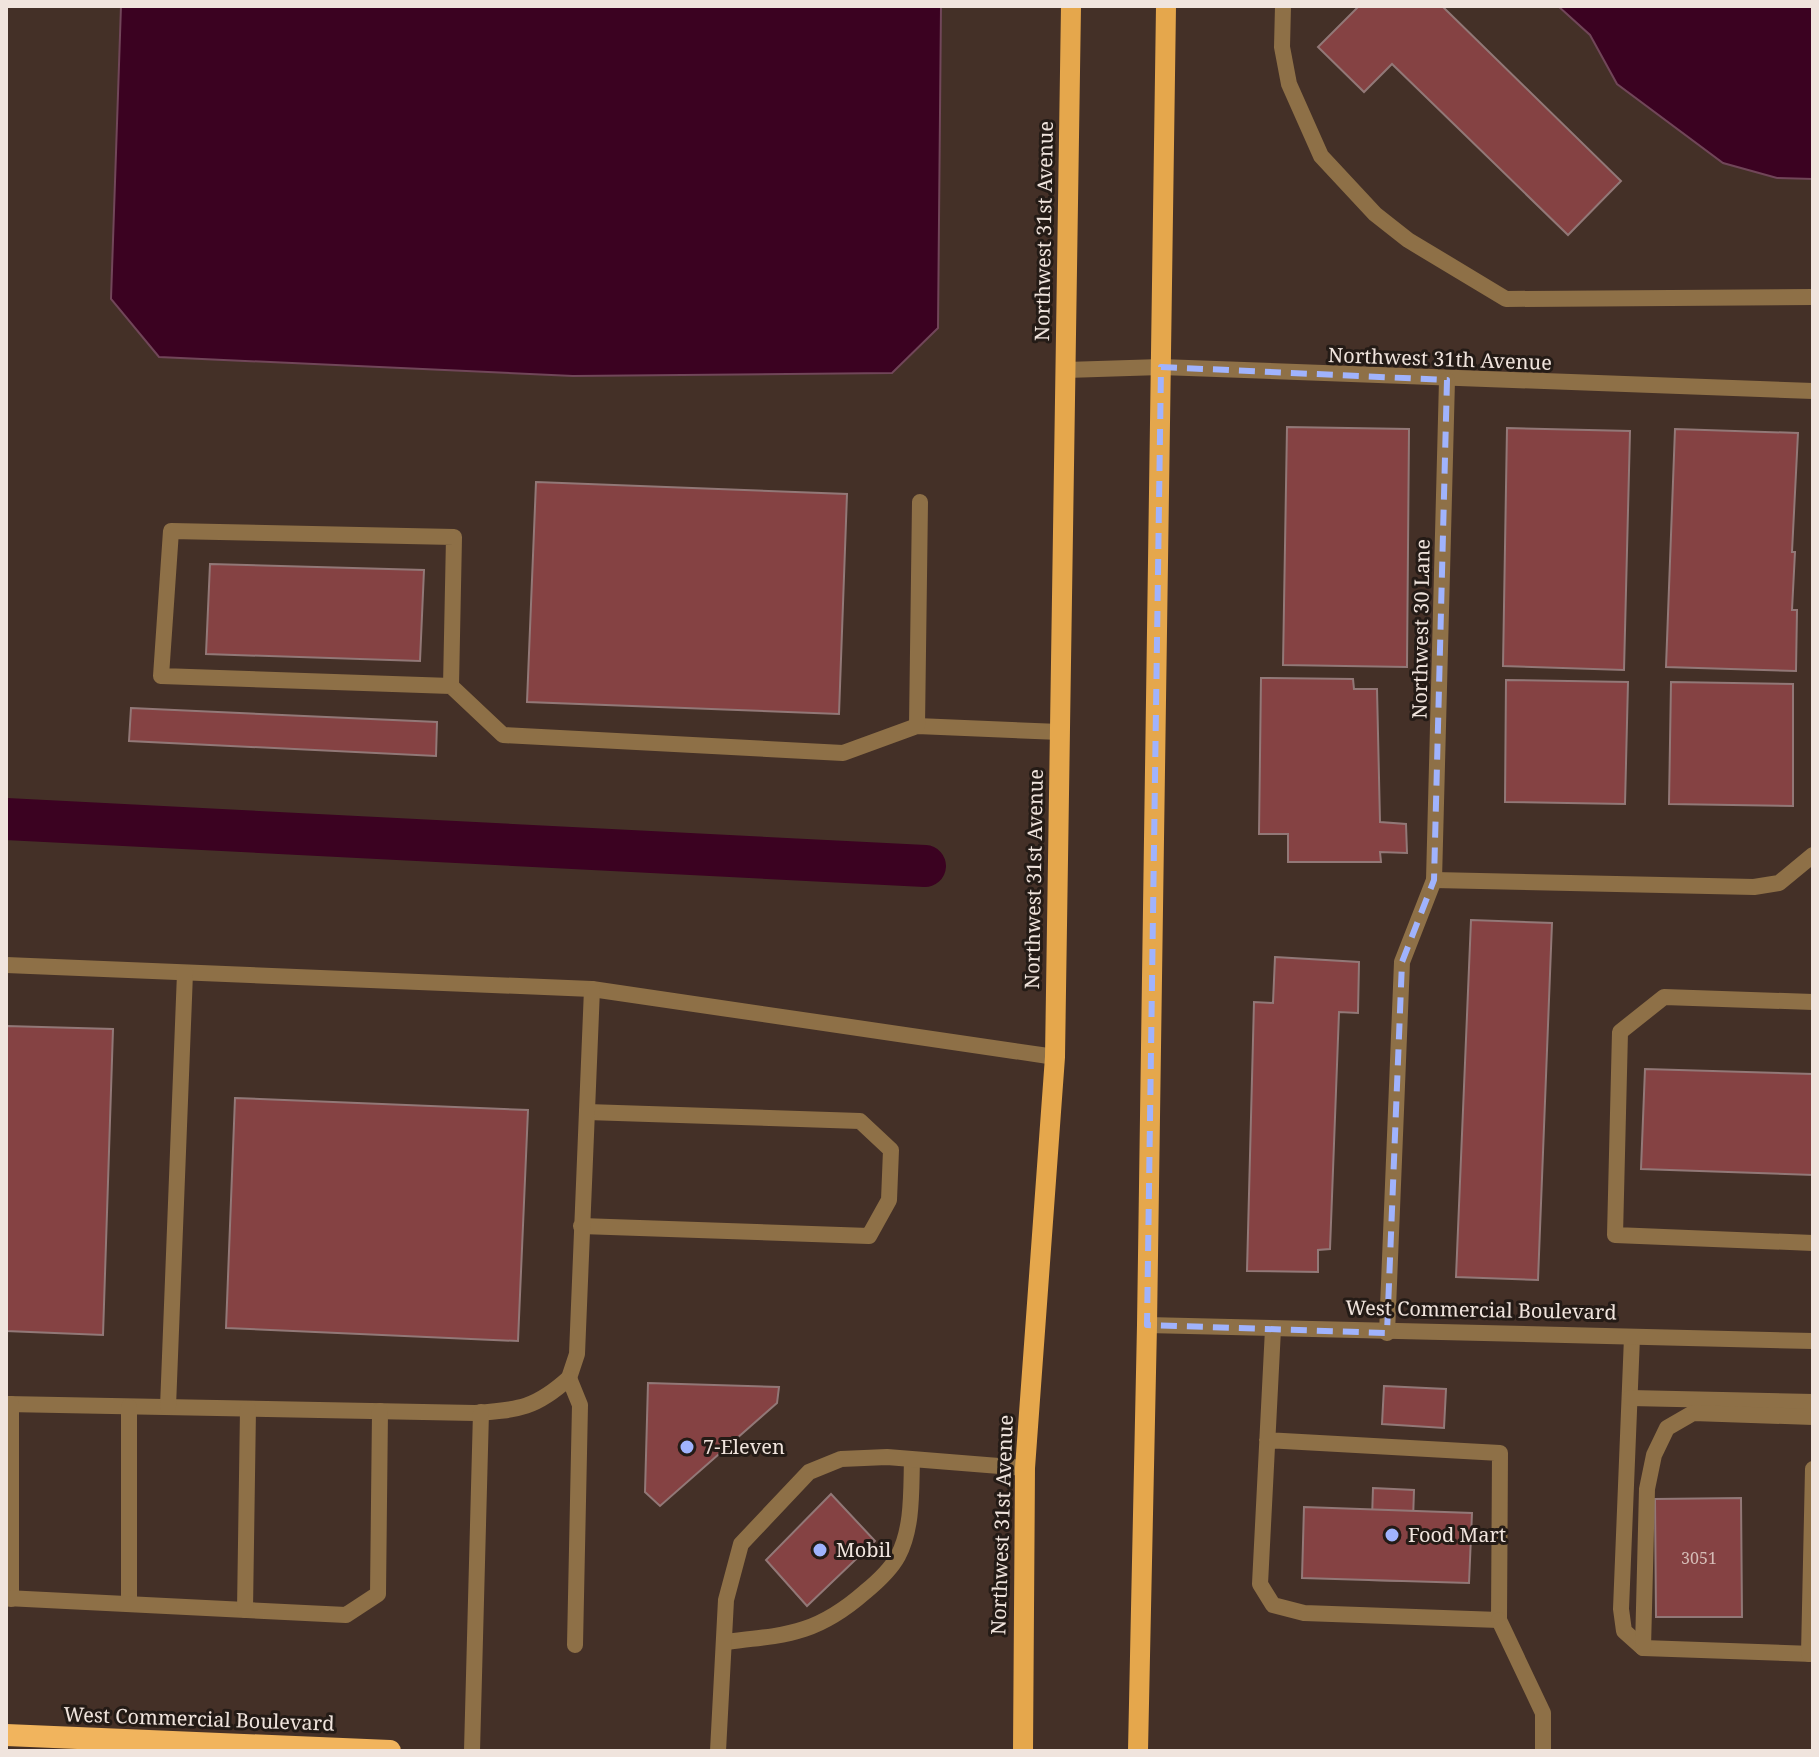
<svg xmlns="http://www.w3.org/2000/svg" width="1819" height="1757" font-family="'Noto Serif',serif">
	<rect width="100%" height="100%" fill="#443027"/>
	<g fill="#3b0221" stroke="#714659" stroke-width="2">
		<polygon points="121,6 941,6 938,328 892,373 573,376 159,357 111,299"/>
		<polygon points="1558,6 1813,6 1813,179 1777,178 1723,163 1617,84 1590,35"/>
	</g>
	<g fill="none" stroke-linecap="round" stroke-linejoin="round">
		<polyline stroke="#3b0221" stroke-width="42" points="6,819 925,866"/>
	</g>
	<g fill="#854243" stroke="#927877" stroke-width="2">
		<polygon points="1359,6 1442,6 1621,181 1568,235 1392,64 1364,92 1318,47"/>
		<polygon points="1287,427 1409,429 1407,667 1283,665"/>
		<polygon points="1507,428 1630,431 1624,670 1503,666"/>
		<polygon points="1675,429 1798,433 1792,552 1795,552 1792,610 1797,610 1796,671 1666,667"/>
		<polygon points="536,482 847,494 839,714 527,702"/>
		<polygon points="210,564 424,570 420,661 206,654"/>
		<polygon points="1261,678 1353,679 1354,689 1377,689 1380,822 1406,824 1407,853 1380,852 1381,862 1288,862 1288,834 1259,834"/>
		<polygon points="1506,680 1628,682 1625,804 1505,802"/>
		<polygon points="1671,682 1793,684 1793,806 1669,804"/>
		<polygon points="131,708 437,722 436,756 129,741"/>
		<polygon points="1471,920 1552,923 1538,1280 1456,1277"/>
		<polygon points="1275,957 1359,962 1358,1013 1339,1012 1330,1249 1318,1250 1318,1272 1247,1271 1254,1002 1273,1003"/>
		<polygon points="6,1026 113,1029 103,1335 6,1331"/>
		<polygon points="1645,1069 1813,1074 1813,1175 1641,1169"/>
		<polygon points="235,1098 528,1110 518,1341 226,1328"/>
		<polygon points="648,1383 779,1387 777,1403 660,1506 645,1492"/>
		<polygon points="1384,1386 1446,1389 1444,1428 1382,1424"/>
		<polygon points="1373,1488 1414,1490 1411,1581 1370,1580"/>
		<polygon points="831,1494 875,1541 807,1606 766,1560"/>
		<polygon points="1741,1498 1742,1617 1656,1617 1655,1499"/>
		<polygon points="1304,1507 1472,1513 1469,1583 1302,1578"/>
	</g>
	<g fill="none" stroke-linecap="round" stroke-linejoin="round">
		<g stroke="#8e7047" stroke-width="16">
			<polyline points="451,686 454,537 171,531 161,676 451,686 503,735 843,753 917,726 1060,732"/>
			<polyline points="917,726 920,502"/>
			<polyline points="6,965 592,989 1055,1057"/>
			<polyline points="1813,1002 1664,997 1620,1032 1615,1235 1813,1243"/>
			<polyline points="581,1226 869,1236 889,1200 891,1150 860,1121 587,1112"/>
			<polyline points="1632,1337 1621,1609 1624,1631 1643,1648 1813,1654"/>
			<polyline points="569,1378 577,1354 592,989"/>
			<polyline points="1630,1398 1813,1402"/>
			<path d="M6 1404 475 1413C519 1410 536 1408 569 1378L580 1405 575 1645"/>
			<polyline points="11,1404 11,1599"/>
			<polyline points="129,1407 129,1604"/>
			<polyline points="168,1407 185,973"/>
			<polyline points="1267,1440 1500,1453 1499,1620 1304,1613 1273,1605 1260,1584 1273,1329"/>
			<polyline points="6,1598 346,1615 378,1594 380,1411"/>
			<polyline points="245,1610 248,1409"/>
			<polyline points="1499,1620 1543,1713 1543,1751"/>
			<path d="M724 1642C786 1635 816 1635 865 1592 876 1583 891 1569 898 1556 913 1528 911 1490 912 1460"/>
			<polyline points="1643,1648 1647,1489 1654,1455 1667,1428 1693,1413 1813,1417"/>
			<polyline points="1809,1654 1813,1469"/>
			<polyline points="472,1751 481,1412"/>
			<polyline points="718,1751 726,1600 741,1544 809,1472 841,1459 887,1457 1025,1468"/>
		</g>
		<g stroke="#8e7047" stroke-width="16">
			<polyline points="1283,6 1282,47 1289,84 1321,156 1375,214 1408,240 1506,299 1813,297"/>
			<polyline points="1066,370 1161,367 1813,391"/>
			<polyline points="1434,880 1754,887 1779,883 1813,855"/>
			<polyline points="1147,1325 1813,1341"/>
			<polyline points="1387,1333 1402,962 1434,880 1447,380"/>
		</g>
		<g stroke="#e5a74c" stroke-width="20">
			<polyline points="1023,1751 1025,1468 1055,1057 1071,6"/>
			<polyline points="1138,1751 1147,1325 1166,6"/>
		</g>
		<polyline stroke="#f1b45d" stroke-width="22" points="6,1735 390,1751"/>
	</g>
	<path fill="none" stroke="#a0b3fd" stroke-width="6" stroke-dasharray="16 10" stroke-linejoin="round" d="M1161 367 1447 380 1434 880 1402 962 1387 1333 1147 1325Z"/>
	<g fill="#a0b3fd" stroke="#241b16" stroke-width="3">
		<circle cx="687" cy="1447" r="8"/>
		<circle cx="1392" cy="1535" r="8"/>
		<circle cx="820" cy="1550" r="8"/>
	</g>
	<g text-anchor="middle" stroke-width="6" stroke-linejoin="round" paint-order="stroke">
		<g font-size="16" fill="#d5bcb6">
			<text x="1699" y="1564">3051</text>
		</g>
		<g font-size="20" fill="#f0e4dd" stroke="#241b16">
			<text transform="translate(1044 231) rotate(-89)" y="7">Northwest 31st Avenue</text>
			<text transform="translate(1440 359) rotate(2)" y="7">Northwest 31th Avenue</text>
			<text transform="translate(1421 629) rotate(-89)" y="7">Northwest 30 Lane</text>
			<text transform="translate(1034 879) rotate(-89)" y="7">Northwest 31st Avenue</text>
			<text transform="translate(1481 1310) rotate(1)" y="7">West Commercial Boulevard</text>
			<text transform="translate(1002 1525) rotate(-88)" y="7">Northwest 31st Avenue</text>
			<text transform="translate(199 1719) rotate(2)" y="7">West Commercial Boulevard</text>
		</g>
		<g font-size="20" fill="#f0e4dd" stroke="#241b16" text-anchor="start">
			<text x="703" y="1454">7-Eleven</text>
			<text x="1408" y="1542">Food Mart</text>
			<text x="836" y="1557">Mobil</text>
		</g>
	</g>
	<rect width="1819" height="1757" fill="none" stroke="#f0e4dd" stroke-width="16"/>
</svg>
